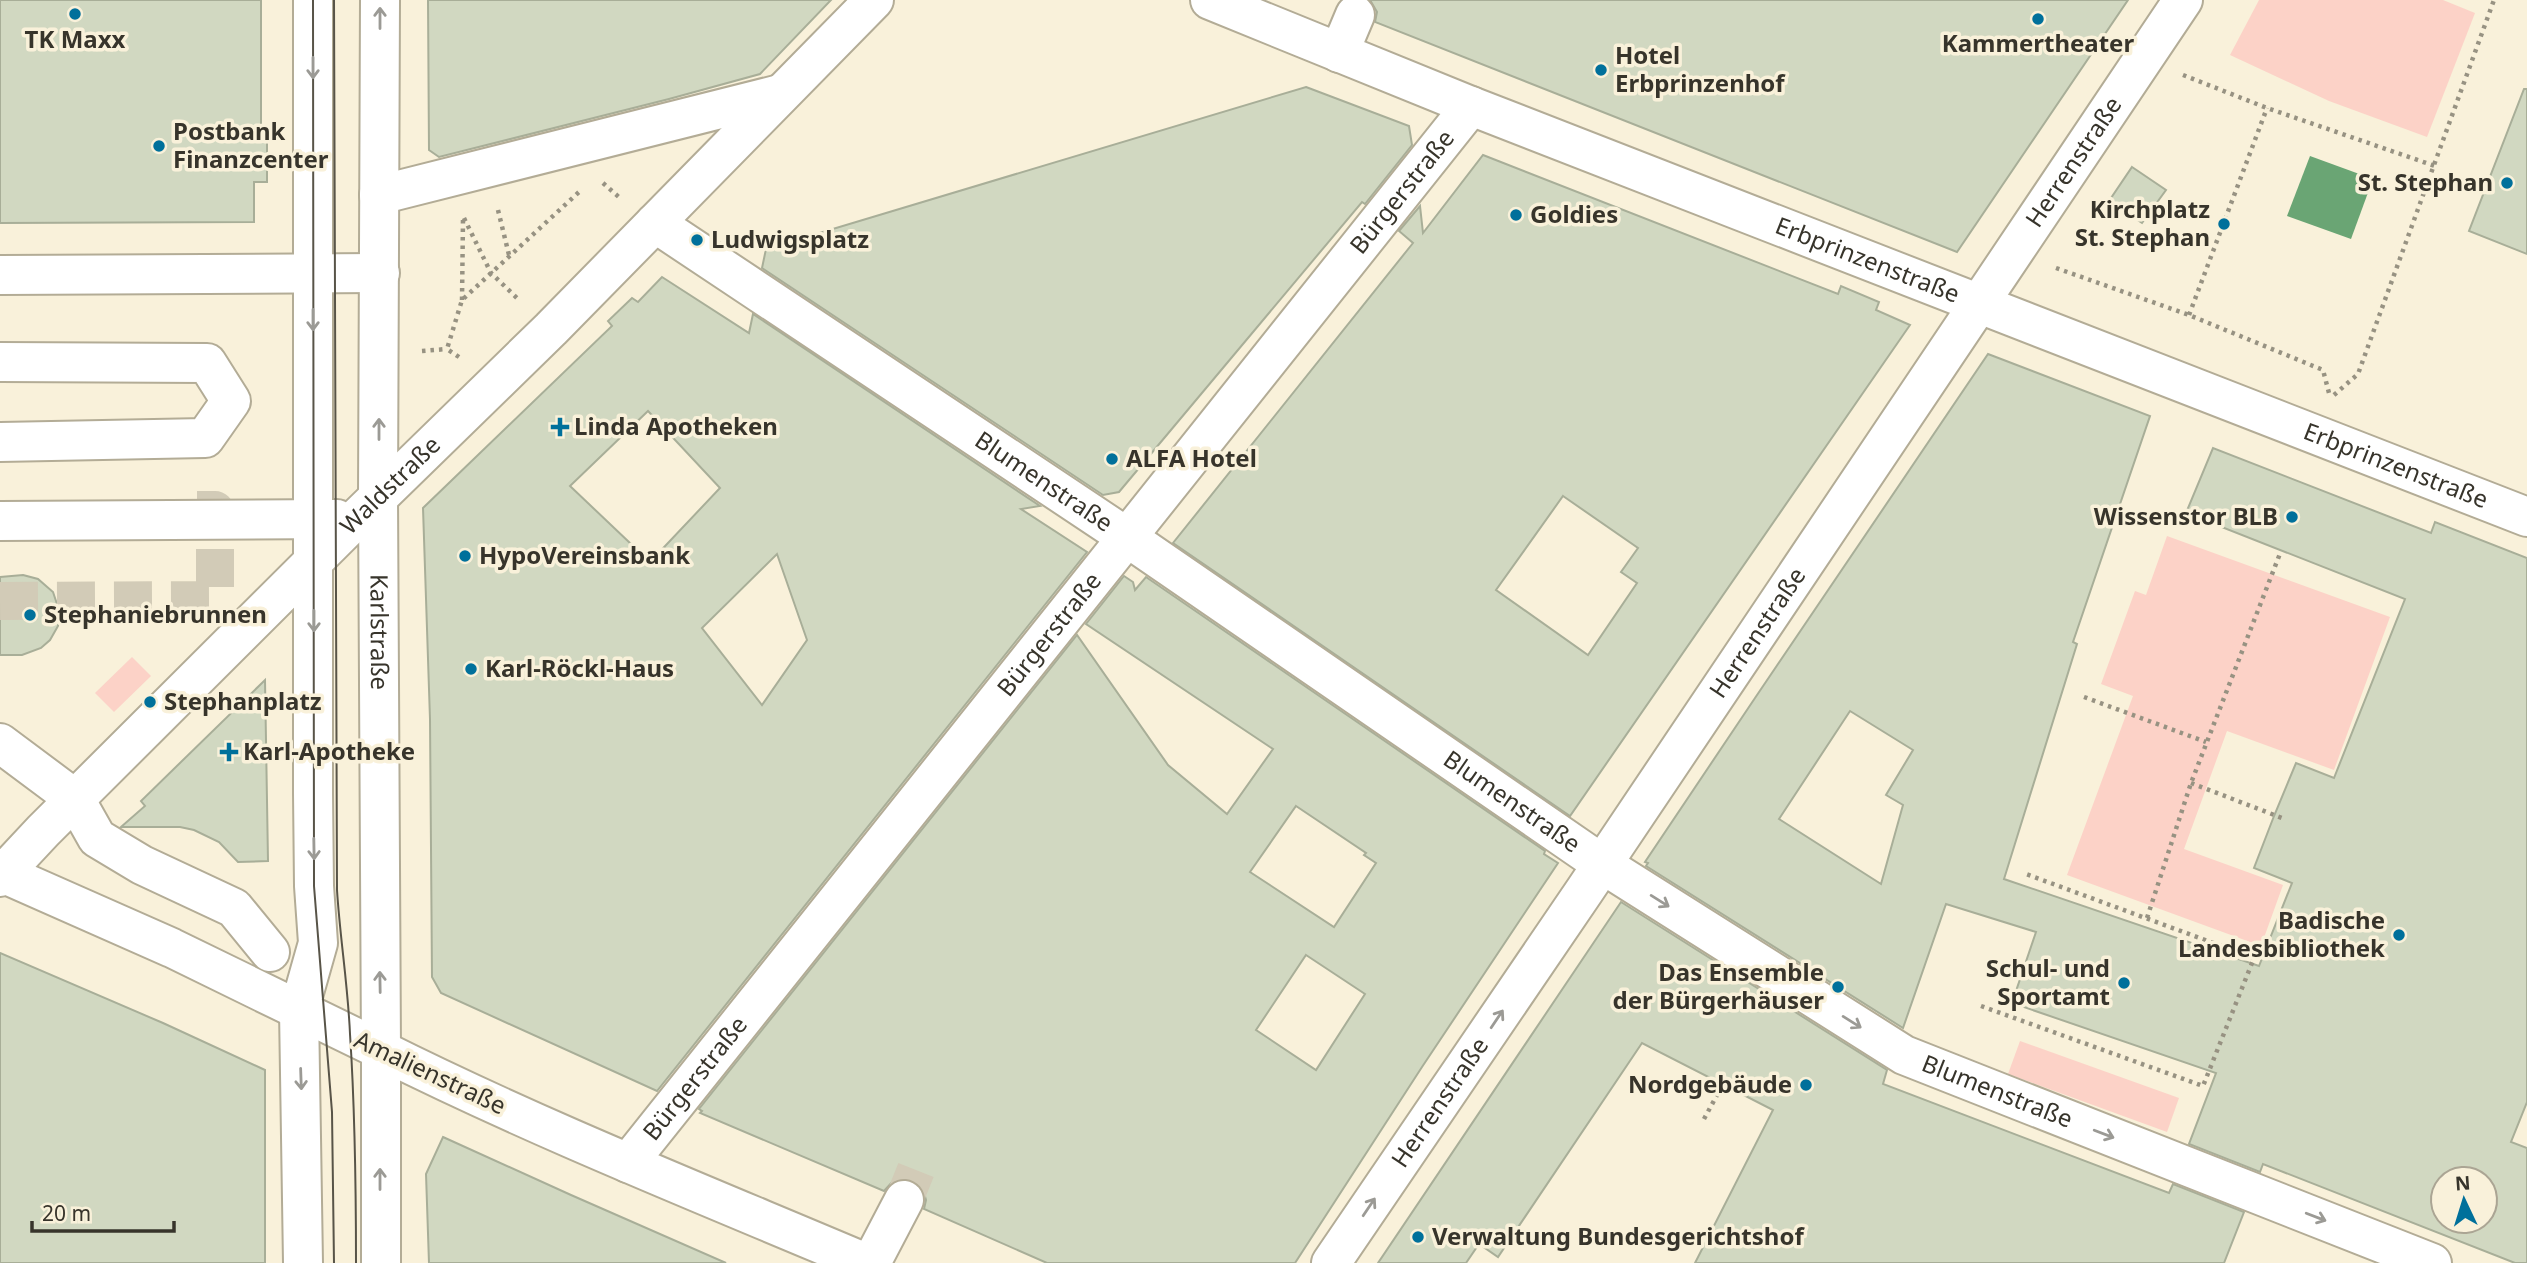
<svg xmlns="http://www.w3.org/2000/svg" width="2527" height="1263" font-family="'Noto Sans',sans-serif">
	<rect width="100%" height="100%" fill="#f9f1da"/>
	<g fill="#fcd2c7">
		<polygon points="2259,0 2443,0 2475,13 2427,137 2329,101 2230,55"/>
		<polygon points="2167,536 2390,617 2334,770 2227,731 2184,849 2283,885 2261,946 2067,875 2133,696 2101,684 2135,591 2146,595"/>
		<polygon points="132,657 151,676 114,712 95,693"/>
		<polygon points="2020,1041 2179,1098 2167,1132 2008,1074"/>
	</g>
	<polygon fill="#6aa574" points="2310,156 2373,179 2351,239 2287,216"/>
	<g fill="#d1d8c1" stroke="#a8ae98" stroke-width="2" fill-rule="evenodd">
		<polygon points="0,0 261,0 261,138 267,137 267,182 254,182 254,222 0,223"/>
		<polygon points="428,0 831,0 760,74 669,99 439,157 429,150"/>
		<polygon points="1370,0 2128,0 1957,252 1375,22 1377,12"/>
		<polygon points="1306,87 1409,126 1412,145 1365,204 1362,202 1119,492 1103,495 762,268 766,249"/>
		<polygon points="2524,89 2527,89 2527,254 2469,231"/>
		<path d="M1483 155 1838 294 1841 286 1879 302 1876 310 1910 325 1570 816 1173 543 1413 243 1399 231 1420 206 1423 233ZM1563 496 1638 548 1621 572 1637 583 1588 655 1496 590Z"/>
		<polygon points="2132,167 2166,190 2142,223 2109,201"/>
		<path d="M662 277 749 333 753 314 1040 506 1021 509 1087 552 657 1091 441 993 432 977 430 719 423 508 612 326 608 321 632 298 638 302ZM648 411 720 488 650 562 570 486ZM777 554 807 640 762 705 702 628Z"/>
		<path d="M1988 354 2150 416 2073 642 2077 644 2004 879 2259 966 2292 883 2254 868 2274 816 2296 763 2334 778 2405 599 2186 513 2213 448 2431 533 2435 522 2527 558V1102L2511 1142 2527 1148V1263H2515L2263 1164 2260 1172 2189 1144 2216 1073 2012 1003 2036 932 1946 904 1903 1028 1646 866 1648 863 1645 862 1755 698ZM1850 711 1913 750 1886 795 1903 805 1881 884 1779 819ZM2443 1179H2485V1221H2443Z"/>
		<polygon points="23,575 38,579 53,592 60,613 58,626 50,640 41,648 22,655 0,655 0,577"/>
		<path d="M1124 576 1133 582 1135 590 1146 577 1545 851 1544 854 1558 863 1422 1067 1295 1263H1047L924 1209 926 1200 923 1189 914 1180 902 1178 893 1181 884 1191 700 1113 702 1111 699 1109 1077 635 1168 765 1227 814 1273 749 1086 624ZM1296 806 1366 853 1364 855 1376 863 1334 927 1250 872ZM1306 955 1365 994 1316 1070 1256 1030Z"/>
		<polygon points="265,680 268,861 238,862 219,842 194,830 180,827 121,827 145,806 141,801"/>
		<polygon points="1621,902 1887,1070 1883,1084 2169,1193 2173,1184 2244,1212 2224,1263 1695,1263 1773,1110 1642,1043 1498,1257 1479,1244 1466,1263 1378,1263"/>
		<polygon points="0,953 163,1023 265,1070 265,1263 0,1263"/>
		<polygon points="443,1137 571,1195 726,1263 429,1263 426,1174"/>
	</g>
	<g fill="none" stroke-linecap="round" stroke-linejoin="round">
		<g stroke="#d2cbb7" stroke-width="38" stroke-dasharray="38 19" stroke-linecap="butt">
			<polyline points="0,601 215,600 215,510 191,510"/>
			<polyline points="904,1200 916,1170"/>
		</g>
		<defs>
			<g id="minor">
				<path id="s1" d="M380 0 378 497 381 1050C539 1129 703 1194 866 1263"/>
				<path id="s2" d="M1210 0 1471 106 2527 517"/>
				<polyline points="1339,53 1355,15"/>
				<polyline points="379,195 780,94"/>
				<path id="s3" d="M655 223 1128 538 1602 864 1904 1055 2432 1263"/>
				<polyline points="0,275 380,273"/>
				<polyline points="0,362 207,363 231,401 205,438 0,442"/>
				<polyline points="0,521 337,519"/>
				<polyline points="0,743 75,799 97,838 142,865 234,908 270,952"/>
				<path id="s4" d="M0 877 43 831 356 519 551 329 874 0"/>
				<polyline points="299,1010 318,943 314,886 313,793 313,0"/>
				<path id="s5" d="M628 1163 1471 106"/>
				<polyline points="871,1263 904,1200"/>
				<path id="s6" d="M1331 1263 1585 890 2183 0"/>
			</g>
			<g id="major">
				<polyline points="0,872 172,948 381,1050 381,1263"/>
				<polyline points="299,1010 303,1263"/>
			</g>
		</defs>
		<use href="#minor" stroke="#b3ac96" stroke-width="42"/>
		<use href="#major" stroke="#b3ac96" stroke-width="42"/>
		<g stroke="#979282" stroke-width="4.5" stroke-dasharray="3.5 5" stroke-linecap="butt">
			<polyline points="2183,75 2267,108 2435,166"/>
			<polyline points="603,183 620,198"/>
			<polyline points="498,210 509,255"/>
			<polyline points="464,218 491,273 519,300"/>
			<polyline points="2056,268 2189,315 2323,370 2329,393"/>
			<polyline points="462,300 463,219"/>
			<polyline points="2189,315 2267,108"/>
			<polyline points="422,351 447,349"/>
			<polyline points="459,357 447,349 462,300 579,192"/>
			<polyline points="2334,395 2358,374 2494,0"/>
			<polyline points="2084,697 2206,742"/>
			<polyline points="2191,783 2282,818"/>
			<polyline points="2147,918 2191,783 2281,551"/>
			<polyline points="1981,1006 2203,1086 2254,958 2026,874"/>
			<polyline points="1704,1119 1723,1084"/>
		</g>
		<use href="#minor" stroke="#fff" stroke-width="38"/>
		<use href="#major" stroke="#fff" stroke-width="38"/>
		<g stroke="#585448" stroke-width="2">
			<polyline points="313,0 314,886 332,1112 334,1263"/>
			<path d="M334 0 337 890C340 938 348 986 350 1034 355 1110 356 1187 356 1263"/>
		</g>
	</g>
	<defs><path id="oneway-shaft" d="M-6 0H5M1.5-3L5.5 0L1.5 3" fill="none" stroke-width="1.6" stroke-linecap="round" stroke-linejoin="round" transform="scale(1.75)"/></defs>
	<g stroke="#9b9a95">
		<use href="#oneway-shaft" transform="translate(380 18) rotate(-90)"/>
		<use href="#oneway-shaft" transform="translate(313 68) rotate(90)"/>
		<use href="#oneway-shaft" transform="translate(313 320) rotate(90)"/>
		<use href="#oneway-shaft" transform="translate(379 429) rotate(-90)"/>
		<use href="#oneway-shaft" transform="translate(314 621) rotate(90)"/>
		<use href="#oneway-shaft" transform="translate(314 849) rotate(89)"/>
		<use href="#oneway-shaft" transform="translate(1660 901) rotate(32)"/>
		<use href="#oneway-shaft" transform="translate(380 982) rotate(-91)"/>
		<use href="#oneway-shaft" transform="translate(1497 1019) rotate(-56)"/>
		<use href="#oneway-shaft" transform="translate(1852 1022) rotate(32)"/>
		<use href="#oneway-shaft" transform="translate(301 1079) rotate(88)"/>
		<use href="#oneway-shaft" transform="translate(2104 1134) rotate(21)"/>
		<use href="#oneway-shaft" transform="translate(380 1179) rotate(-90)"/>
		<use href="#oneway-shaft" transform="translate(1369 1207) rotate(-56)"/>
		<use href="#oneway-shaft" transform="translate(2316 1217) rotate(21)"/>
	</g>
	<g fill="#00709b" stroke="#f9f1da" stroke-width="2.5">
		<circle cx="75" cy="14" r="7"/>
		<circle cx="2038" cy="19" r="7"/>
		<circle cx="1601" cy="70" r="7"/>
		<circle cx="159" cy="146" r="7"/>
		<circle cx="2507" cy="183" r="7"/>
		<circle cx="1516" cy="215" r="7"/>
		<circle cx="2224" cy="224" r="7"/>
		<circle cx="697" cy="240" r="7"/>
		<path d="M556.5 416.5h7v7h7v7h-7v7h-7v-7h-7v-7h7z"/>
		<circle cx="1112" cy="459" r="7"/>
		<circle cx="2292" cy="517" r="7"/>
		<circle cx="465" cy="556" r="7"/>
		<circle cx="30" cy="615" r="7"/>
		<circle cx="471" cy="669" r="7"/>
		<circle cx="150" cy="702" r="7"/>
		<path d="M225.5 741.5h7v7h7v7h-7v7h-7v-7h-7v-7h7z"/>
		<circle cx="2399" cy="935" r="7"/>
		<circle cx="2124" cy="983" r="7"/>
		<circle cx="1838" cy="987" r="7"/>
		<circle cx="1806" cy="1085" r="7"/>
		<circle cx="1418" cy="1237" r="7"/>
	</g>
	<g text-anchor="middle" stroke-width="7" stroke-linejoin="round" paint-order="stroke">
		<g font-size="24" font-weight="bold" fill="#37342b" stroke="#f9f1da" text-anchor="start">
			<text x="75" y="48" text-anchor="middle">TK Maxx</text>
			<text x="2038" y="52" text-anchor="middle">Kammertheater</text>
			<text x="1615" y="64">Hotel<tspan x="1615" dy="28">Erbprinzenhof</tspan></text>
			<text x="173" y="140">Postbank<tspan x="173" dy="28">Finanzcenter</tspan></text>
			<text x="2493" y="191" text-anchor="end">St. Stephan</text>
			<text x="2210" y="218" text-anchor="end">Kirchplatz<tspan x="2210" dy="28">St. Stephan</tspan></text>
			<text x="1530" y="223">Goldies</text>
			<text x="711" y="248">Ludwigsplatz</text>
			<text x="574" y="435">Linda Apotheken</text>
			<text x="1126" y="467">ALFA Hotel</text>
			<text x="2278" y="525" text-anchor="end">Wissenstor BLB</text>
			<text x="479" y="564">HypoVereinsbank</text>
			<text x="44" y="623">Stephaniebrunnen</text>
			<text x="485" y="677">Karl-Röckl-Haus</text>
			<text x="164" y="710">Stephanplatz</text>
			<text x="243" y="760">Karl-Apotheke</text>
			<text x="2385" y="929" text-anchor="end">Badische<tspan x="2385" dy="28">Landesbibliothek</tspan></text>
			<text x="2110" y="977" text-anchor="end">Schul- und<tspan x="2110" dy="28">Sportamt</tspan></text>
			<text x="1824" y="981" text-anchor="end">Das Ensemble<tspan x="1824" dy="28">der Bürgerhäuser</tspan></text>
			<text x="1792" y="1093" text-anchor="end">Nordgebäude</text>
			<text x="1432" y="1245">Verwaltung Bundesgerichtshof</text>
		</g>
		<g font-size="24" fill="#37342b" stroke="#f9f1da">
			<text dy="8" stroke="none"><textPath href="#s6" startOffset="1328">Herrenstraße</textPath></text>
			<text dy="8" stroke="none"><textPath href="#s5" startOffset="1242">Bürgerstraße</textPath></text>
			<text dy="8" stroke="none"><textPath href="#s2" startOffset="707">Erbprinzenstraße</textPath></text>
			<text dy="8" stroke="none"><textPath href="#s2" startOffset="1274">Erbprinzenstraße</textPath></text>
			<text dy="8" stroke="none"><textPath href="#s3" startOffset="467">Blumenstraße</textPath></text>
			<text dy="8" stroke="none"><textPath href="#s4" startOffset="553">Waldstraße</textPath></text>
			<text dy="8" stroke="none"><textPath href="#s1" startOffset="632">Karlstraße</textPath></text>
			<text dy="8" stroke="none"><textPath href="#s6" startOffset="761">Herrenstraße</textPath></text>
			<text dy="8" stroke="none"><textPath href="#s5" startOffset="676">Bürgerstraße</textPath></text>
			<text dy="8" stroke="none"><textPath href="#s3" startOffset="1034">Blumenstraße</textPath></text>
			<text transform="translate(430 1073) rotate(25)" y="8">Amalienstraße</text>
			<text dy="8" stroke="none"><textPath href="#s5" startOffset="108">Bürgerstraße</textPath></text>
			<text dy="8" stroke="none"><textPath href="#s3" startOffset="1601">Blumenstraße</textPath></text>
			<text dy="8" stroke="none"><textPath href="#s6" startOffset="194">Herrenstraße</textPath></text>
		</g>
	</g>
	<g transform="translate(2464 1200) rotate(356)"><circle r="33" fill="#f9f1da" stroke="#aba594" stroke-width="2"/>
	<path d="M0-5L12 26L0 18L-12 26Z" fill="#00709b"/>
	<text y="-10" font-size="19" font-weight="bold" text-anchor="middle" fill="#37342b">N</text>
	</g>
	<path d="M32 1221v10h142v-10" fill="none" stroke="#37342b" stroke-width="3.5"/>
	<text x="42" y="1221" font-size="21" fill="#37342b" stroke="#f9f1da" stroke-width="5" paint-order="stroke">20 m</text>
</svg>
